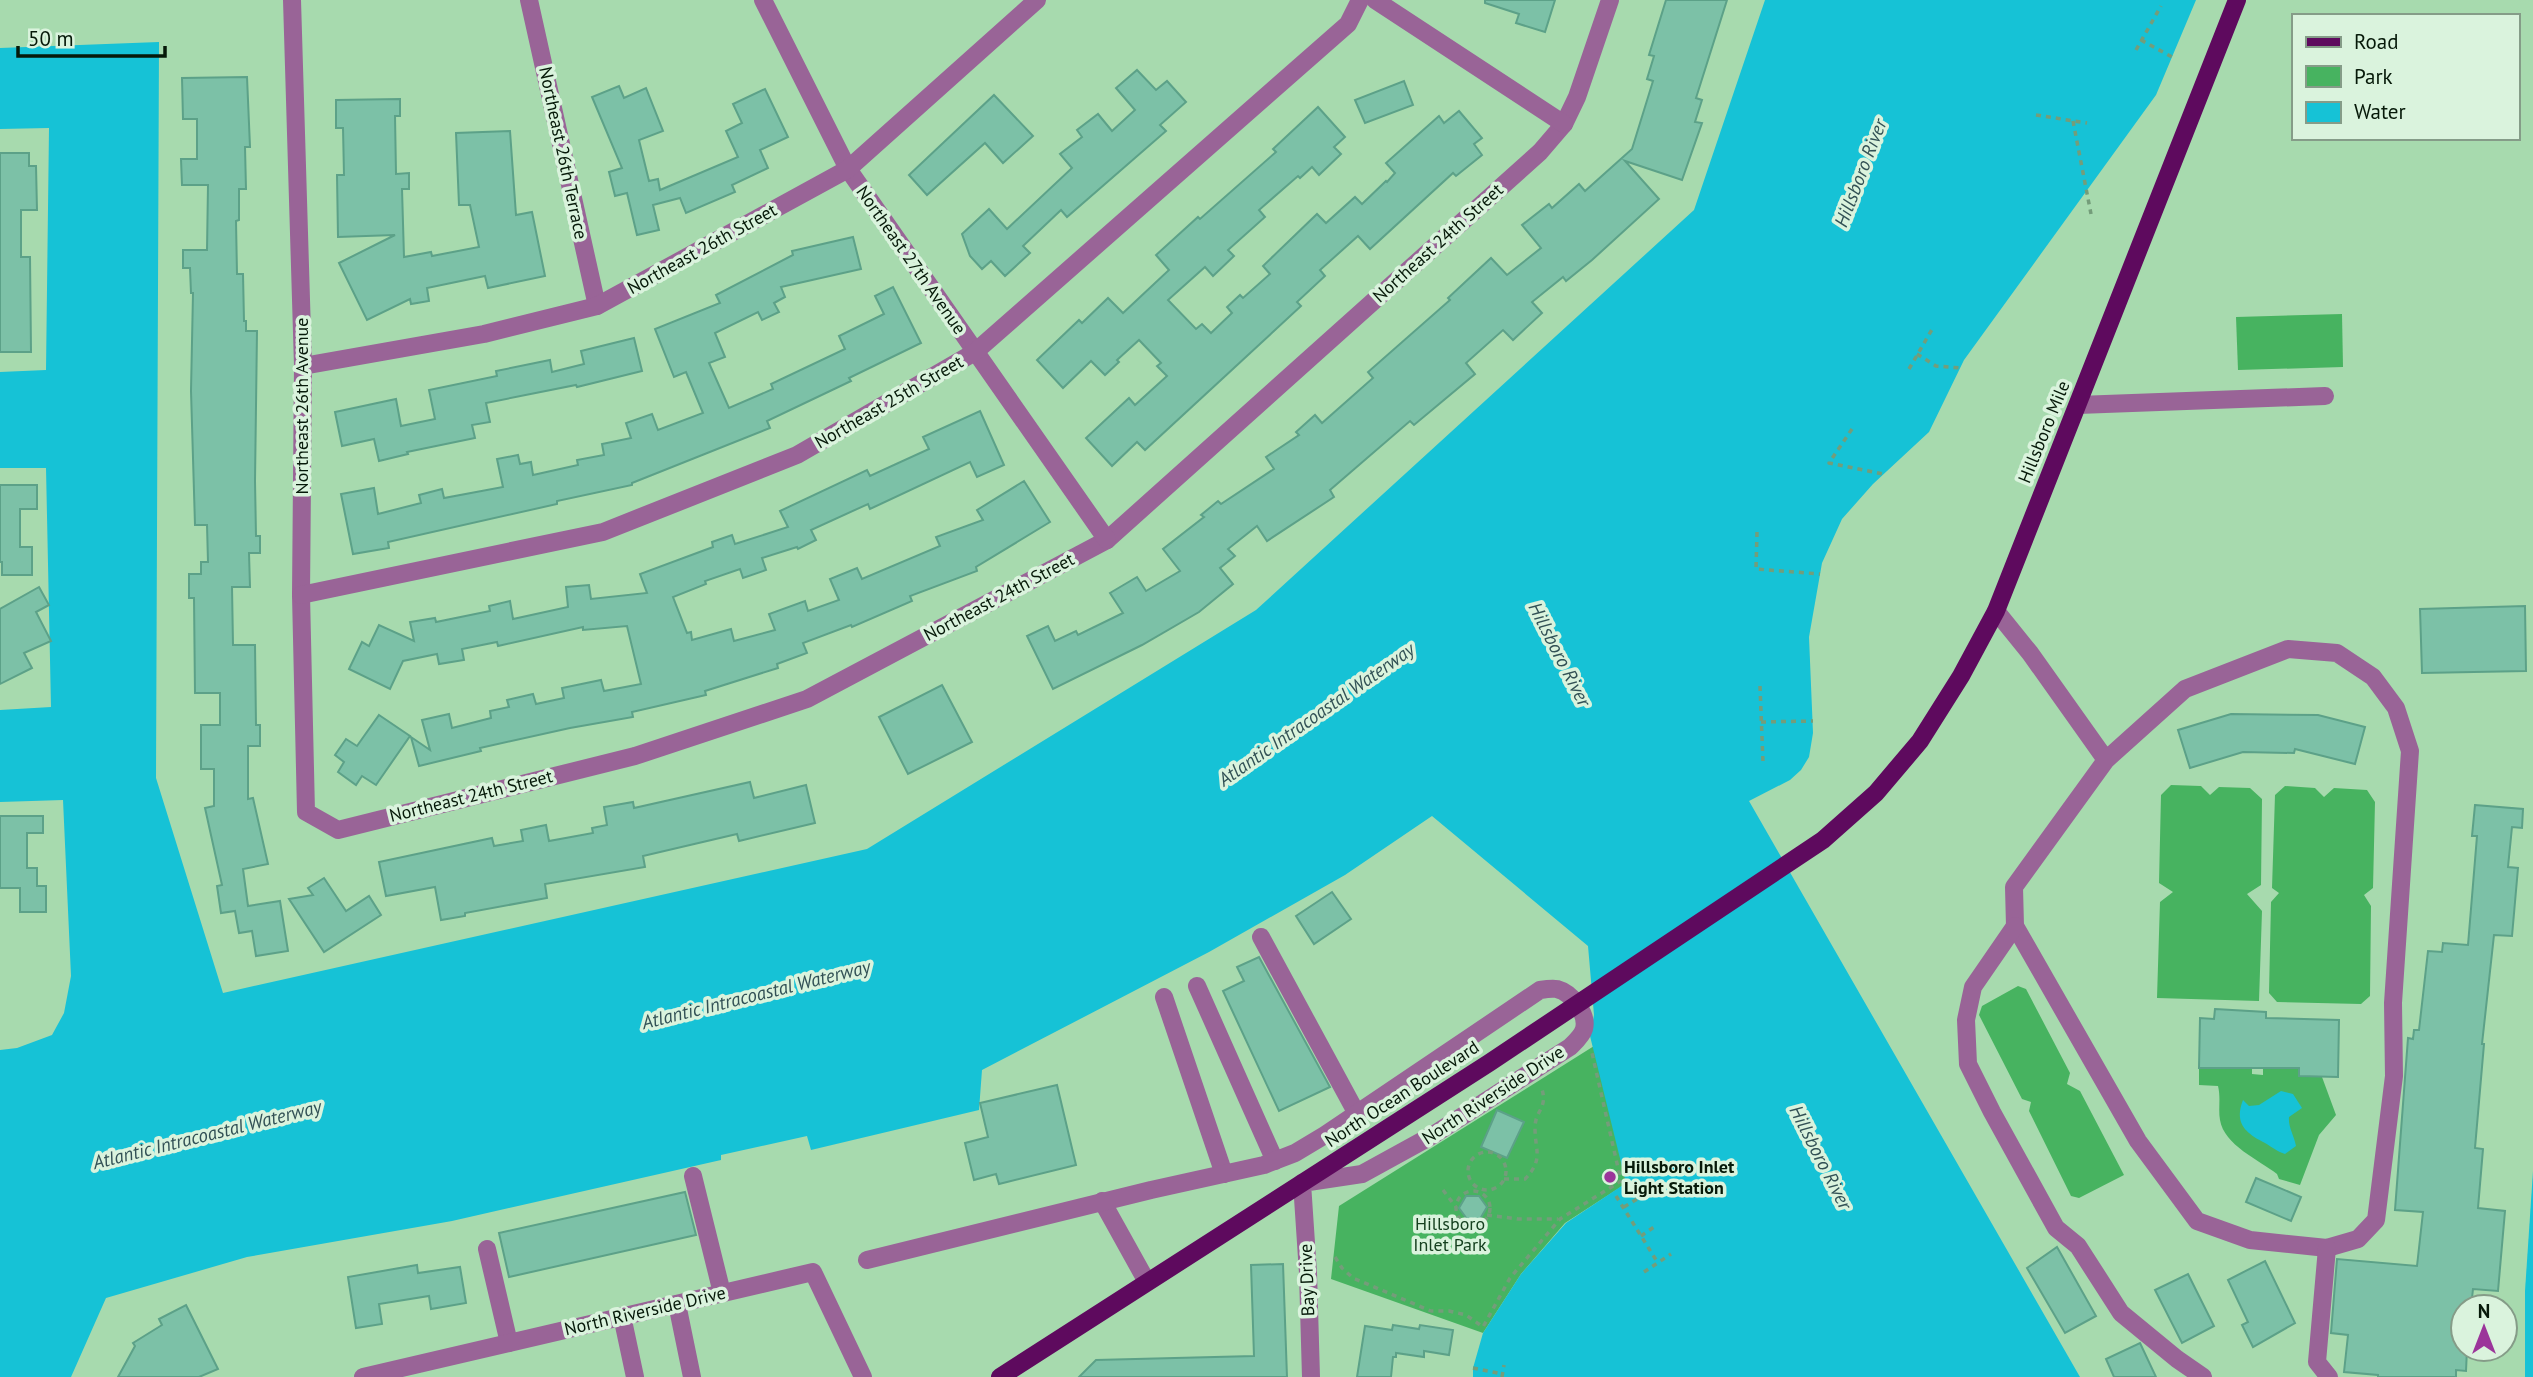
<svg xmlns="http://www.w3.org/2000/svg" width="2533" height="1377" font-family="'PT Sans',sans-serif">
	<rect width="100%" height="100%" fill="#a7daae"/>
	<g fill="#47b360">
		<polygon points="2342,314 2343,367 2238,370 2236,317"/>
		<polygon points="2171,785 2201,786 2210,795 2219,787 2250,788 2262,799 2261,885 2247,894 2262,911 2259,1001 2157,998 2160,902 2173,892 2159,883 2161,795"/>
		<polygon points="2285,786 2315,788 2324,797 2334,788 2367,790 2375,802 2373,888 2364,895 2371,906 2370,996 2361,1004 2277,1002 2269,993 2271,902 2279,893 2272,888 2275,795"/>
		<polygon points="2018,986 2026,989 2070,1073 2067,1084 2080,1091 2124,1175 2079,1198 2071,1196 2029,1111 2031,1102 2022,1099 1979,1015 1982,1006"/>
		<polygon points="1594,1046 1627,1183 1565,1223 1521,1274 1483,1333 1331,1279 1339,1206"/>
		<path d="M2263 1067 2299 1068V1076L2322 1077 2336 1115 2319 1135 2300 1185 2279 1179 2277 1174C2259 1160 2224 1145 2220 1120 2218 1109 2221 1098 2218 1086L2199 1085V1068L2252 1069V1074L2263 1075Z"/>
	</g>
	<g fill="#16c2d6">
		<polygon points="1765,0 2196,0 2156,95 1964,360 1929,432 1873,484 1842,519 1822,563 1809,637 1813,733 1809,757 1801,770 1790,780 1749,801 2080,1377 1473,1377 1473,1368 1483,1333 1521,1274 1566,1223 1626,1183 1590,1036 1594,1015 1588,946 1432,816 1345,875 1209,952 982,1070 979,1110 811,1150 807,1136 721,1155 721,1160 452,1221 247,1257 106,1298 71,1377 0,1377 0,1050 17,1048 52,1035 64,1013 71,976 63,800 0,802 0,710 51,707 46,468 0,468 0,372 46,370 49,128 0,129 0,48 159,42 156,778 223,993 867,849 1256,610 1694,210"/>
		<path d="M2281 1091 2293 1094 2302 1108 2289 1117C2288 1127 2294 1135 2296 1146L2285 1154C2278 1152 2272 1147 2265 1143 2245 1133 2234 1123 2243 1100L2249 1106 2259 1105Z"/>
		<polygon points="2533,1171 2533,1377 2525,1377 2525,1291"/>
	</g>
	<g fill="#7cc1a7" stroke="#5ca188" stroke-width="2">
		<polygon points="1485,0 1555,0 1545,32 1516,23 1519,14 1485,3"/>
		<polygon points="1666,0 1727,0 1696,98 1702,100 1695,122 1702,123 1682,180 1625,161 1659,199 1592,260 1566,281 1563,277 1532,302 1542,313 1513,340 1503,330 1466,363 1475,374 1414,425 1410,421 1330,490 1334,497 1267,541 1257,526 1228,549 1235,556 1220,568 1233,584 1199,612 1142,645 1053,689 1027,636 1048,626 1055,641 1076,631 1078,635 1123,613 1110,593 1137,577 1146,591 1180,571 1163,549 1204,517 1201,515 1218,501 1221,504 1274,469 1266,457 1299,435 1296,432 1315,415 1322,423 1373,378 1368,372 1450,300 1448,298 1491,258 1507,275 1541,248 1522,225 1549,204 1552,208 1579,184 1585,191 1632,149 1653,81 1647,79 1654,56 1649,55"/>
		<polygon points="1137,70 1156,90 1167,81 1186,102 1160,125 1166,131 1067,217 1061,210 1023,246 1030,253 1005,276 991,261 982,269 970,256 962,234 989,209 1007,229 1072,168 1060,154 1082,137 1077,130 1098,114 1112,131 1135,110 1116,88"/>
		<polygon points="247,77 250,147 245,147 246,189 239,189 239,220 236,221 237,274 243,274 244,321 246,321 246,331 257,331 255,481 256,536 260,536 260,553 249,553 250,587 232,587 233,645 255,645 256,725 260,725 260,746 248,746 248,799 253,798 268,864 243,869 248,906 280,901 288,951 256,956 252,931 239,933 235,911 221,913 217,886 222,885 205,808 214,806 214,769 201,769 201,725 220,725 220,693 195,693 194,598 189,598 189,574 201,574 201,562 208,562 207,525 195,525 191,391 193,293 191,293 190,268 183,268 183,250 207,250 208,185 182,185 181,159 197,159 197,119 183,119 182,78"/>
		<polygon points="1404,81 1413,105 1365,123 1355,100"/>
		<polygon points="619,86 624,98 646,88 663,131 639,140 649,181 658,179 660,190 738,157 726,131 742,123 733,104 765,89 788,137 760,150 768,168 732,185 735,192 686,213 680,198 653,205 659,230 637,235 627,193 615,196 609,172 622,168 592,97"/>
		<polygon points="994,95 1033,136 1003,163 985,143 927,195 909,175"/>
		<polygon points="400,99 400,116 395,116 396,174 409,173 409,189 402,189 404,257 431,252 432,256 479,247 470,205 459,205 456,133 510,131 516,215 532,212 545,276 488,288 485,276 427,288 429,301 411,304 410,299 367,320 339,263 395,235 338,237 337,175 344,175 343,128 336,128 336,100"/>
		<polygon points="1318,107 1345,137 1334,147 1341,154 1319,175 1312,167 1300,178 1298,176 1259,210 1265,217 1228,250 1234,256 1213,276 1205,267 1168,300 1196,329 1202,324 1211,333 1232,313 1227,307 1240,295 1243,298 1270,274 1263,266 1317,214 1326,223 1355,197 1362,204 1386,181 1387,182 1395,173 1386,163 1439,116 1444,123 1459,111 1482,138 1474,144 1482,155 1456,176 1453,173 1370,249 1358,236 1320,270 1325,276 1297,302 1301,306 1145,450 1137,442 1112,466 1086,438 1129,398 1135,405 1167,376 1157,366 1161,363 1139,340 1117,360 1119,362 1105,375 1091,361 1063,388 1037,360 1079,320 1082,323 1108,298 1123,313 1169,270 1156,255 1198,217 1200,219 1276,152 1273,149"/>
		<polygon points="0,153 29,153 29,166 36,166 37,210 21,210 21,257 30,257 31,352 0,352"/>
		<polygon points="853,237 861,269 781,287 785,297 774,303 779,312 762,320 758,312 715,333 725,357 709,363 729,408 773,389 771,384 845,349 839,336 884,314 875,296 893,287 921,343 849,378 851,381 767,421 770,428 632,483 632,485 557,501 557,504 388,542 389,548 353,554 341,494 374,488 378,514 421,503 419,495 442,489 444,498 503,487 497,459 518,455 520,464 531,462 533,475 578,465 577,460 604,455 602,444 631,438 626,423 652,414 658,430 703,413 686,372 674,377 655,329 720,303 716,295 793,255 792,251"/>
		<polygon points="634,338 642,371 577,387 576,385 486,403 490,422 472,425 475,438 407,452 408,454 379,461 374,439 342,446 335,412 396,399 401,426 435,419 429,390 497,376 496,371 550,360 552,372 584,364 581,351"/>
		<polygon points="980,411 1004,465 977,477 970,462 870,509 868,504 811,530 816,540 798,549 797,547 762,558 766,570 743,578 740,569 705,581 706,584 673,597 687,633 691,632 692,640 731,629 734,641 775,630 769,614 805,601 808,611 839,600 830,579 857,568 862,579 940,546 936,537 983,520 977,510 1024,481 1050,522 976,567 977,571 910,596 912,601 852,627 851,625 803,643 807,653 777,664 778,668 705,691 706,695 632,712 633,717 570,728 480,748 481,751 419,766 411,737 430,750 422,720 449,714 452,728 491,718 490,711 509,707 507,700 533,694 536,704 564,698 562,688 601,680 604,691 641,684 627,626 583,630 583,627 498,646 497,642 462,649 464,660 439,664 437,654 403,661 390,689 349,669 362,642 369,646 379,625 414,641 410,622 435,618 436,622 490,611 489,606 510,601 513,619 568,607 566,587 589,585 591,599 647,593 640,574 713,547 712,542 732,535 735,544 788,527 780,511 867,470 870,476 929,449 923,437"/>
		<polygon points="0,485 37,485 37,509 20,509 20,547 32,547 32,575 2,575 2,562 0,562"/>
		<polygon points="39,587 49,605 36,612 51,641 24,653 32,668 0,684 0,609"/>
		<polygon points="2525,606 2526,671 2422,673 2420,609"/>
		<polygon points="942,685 972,742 908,774 879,717"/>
		<polygon points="2231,714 2318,715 2365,727 2355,764 2295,749 2294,753 2243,752 2190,768 2178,730"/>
		<polygon points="379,715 410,736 376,785 362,776 356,785 338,772 344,762 335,755 346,739 357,746"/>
		<polygon points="750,782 754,798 806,785 815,823 739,841 737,834 643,856 645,867 545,884 547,898 465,913 465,916 441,920 435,887 386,896 379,862 492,838 494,846 523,841 521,830 546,825 549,841 593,833 592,828 607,825 604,807 633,802 634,808"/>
		<polygon points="2475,805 2523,809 2522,828 2512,827 2508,867 2518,868 2512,936 2494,935 2482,1044 2484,1044 2475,1148 2483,1149 2478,1208 2505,1211 2498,1291 2473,1289 2471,1307 2463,1307 2463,1349 2467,1349 2466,1371 2456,1370 2456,1377 2378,1377 2378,1375 2344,1372 2348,1335 2331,1333 2337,1259 2417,1266 2423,1212 2395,1210 2408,1038 2413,1039 2414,1030 2419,1030 2428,951 2442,952 2443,943 2468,945 2477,836 2472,836"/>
		<polygon points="0,816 43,816 43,833 27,833 27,868 37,868 37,886 46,886 46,912 20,912 20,888 0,888"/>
		<polygon points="324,878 346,911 369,896 381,915 324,952 289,899 313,895 308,888"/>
		<polygon points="1332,892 1351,919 1314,944 1296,916"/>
		<polygon points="1259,957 1330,1087 1279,1111 1223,991 1244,981 1237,967"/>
		<polygon points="2215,1009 2266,1012 2266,1018 2339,1020 2338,1077 2299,1076 2299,1068 2199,1068 2200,1018 2214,1019"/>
		<polygon points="1057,1085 1076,1165 999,1184 996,1174 974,1180 965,1143 988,1137 980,1103"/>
		<polygon points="1497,1110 1524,1122 1507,1158 1481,1147"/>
		<polygon points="2256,1178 2301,1197 2291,1221 2246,1202"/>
		<polygon points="685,1192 696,1235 509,1277 499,1233"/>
		<polygon points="1466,1196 1479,1196 1487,1207 1480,1219 1467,1219 1459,1208"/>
		<polygon points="2057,1247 2096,1316 2065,1333 2027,1268"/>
		<polygon points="2265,1261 2295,1323 2253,1347 2242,1325 2248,1322 2228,1280"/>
		<polygon points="1283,1264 1287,1377 1079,1377 1096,1360 1254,1356 1251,1265"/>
		<polygon points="417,1265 418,1273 460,1267 466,1303 431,1309 429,1296 379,1304 382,1324 356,1328 348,1277"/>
		<polygon points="2188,1274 2214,1326 2182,1343 2155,1290"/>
		<polygon points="186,1305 218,1369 199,1377 118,1377 135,1346 133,1343 162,1325 159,1319"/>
		<polygon points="1393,1325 1419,1329 1420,1325 1453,1330 1449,1355 1424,1351 1424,1357 1396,1353 1396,1357 1393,1357 1391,1377 1357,1377 1365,1326 1392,1330"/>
		<polygon points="2140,1343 2156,1377 2114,1377 2106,1359"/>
	</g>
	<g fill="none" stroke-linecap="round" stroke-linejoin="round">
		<g stroke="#749d7a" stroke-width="3.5" stroke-dasharray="5 5" stroke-linecap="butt">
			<polyline points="2141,40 2172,57"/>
			<polyline points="2136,50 2161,6"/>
			<polyline points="2036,115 2087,123"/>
			<polyline points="2073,121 2091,214"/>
			<polyline points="1917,354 1936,366 1961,368"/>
			<polyline points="1909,369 1934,326"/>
			<polyline points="1852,429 1829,463 1883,474"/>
			<polyline points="1757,532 1756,569 1820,574"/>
			<polyline points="1760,686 1763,763"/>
			<polyline points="1761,722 1813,721"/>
			<circle cx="1487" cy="1171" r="19"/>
			<path d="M1504 1179H1525C1544 1159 1535 1151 1535 1128 1535 1109 1549 1109 1541 1086"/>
			<polyline points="1443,1190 1456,1207"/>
			<circle cx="1473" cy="1208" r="17"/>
			<polyline points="1616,1196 1658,1263"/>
			<polyline points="1624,1207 1637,1199"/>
			<polyline points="1487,1215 1518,1219 1558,1219"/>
			<polyline points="1641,1236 1654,1227"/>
			<polyline points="1335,1257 1342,1268 1353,1278 1431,1311 1449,1311 1466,1315 1483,1327 1510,1278 1560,1219 1621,1181 1592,1053 1589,1052"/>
			<polyline points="1644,1272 1671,1254"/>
			<polyline points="1473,1368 1502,1374"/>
			<polyline points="1502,1377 1504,1365"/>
		</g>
		<g stroke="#996497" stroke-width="18">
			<polyline points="292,0 303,366 301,595 306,812 338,830 635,756 807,699 1107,540 1540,152 1564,124 1577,97 1610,0"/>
			<polyline points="529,0 597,306"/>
			<polyline points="763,0 848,169 1107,540"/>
			<polyline points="1375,0 1564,124"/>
			<polyline points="303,366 484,334 597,306 848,169 1037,0"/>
			<polyline points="2078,405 2325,396"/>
			<polyline points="301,595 603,532 797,455 975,352 1348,24 1360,0"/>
			<polyline points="1996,611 2030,653 2106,760 2014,887 2015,926 2138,1141 2197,1221 2250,1240 2327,1248 2358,1239 2376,1220 2394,1076 2393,1003 2410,751 2396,708 2373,677 2337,653 2288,649 2185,689 2106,760"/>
			<polyline points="2015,926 1973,987 1966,1020 1968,1064 1992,1112 2056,1228 2078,1246 2121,1313 2177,1359 2203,1377"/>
			<polyline points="1261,937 1357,1114"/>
			<polyline points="1197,986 1275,1161"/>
			<polyline points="1164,997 1224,1174"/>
			<polyline points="693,1176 722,1293"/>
			<polyline points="1102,1201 1147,1282"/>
			<polyline points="2327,1248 2317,1362 2329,1377"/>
			<polyline points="487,1249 509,1343"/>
			<path d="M867 1260 1151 1190 1264 1165 1295 1153 1325 1135 1540 990C1546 989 1552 988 1557 989 1572 993 1588 1014 1584 1029 1582 1036 1575 1042 1570 1047L1433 1135 1362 1174 1302 1183 1308 1273 1311 1377"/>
			<polyline points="677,1304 692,1377"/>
			<polyline points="622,1316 635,1377"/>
			<polyline points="363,1377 813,1272 863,1377"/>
		</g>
		<polyline stroke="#5e0a5e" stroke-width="18" points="1000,1377 1489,1063 1823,840 1876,793 1920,741 1961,676 1996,611 2237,0"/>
	</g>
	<circle fill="#9b359a" stroke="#daf3dd" stroke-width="2.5" cx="1610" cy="1177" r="7"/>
	<g text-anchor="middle" stroke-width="7" stroke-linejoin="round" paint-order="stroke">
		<g font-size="18" fill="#061909" stroke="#daf3dd">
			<text transform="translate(563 153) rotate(78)" y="6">Northeast 26th Terrace</text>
			<text transform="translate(1438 243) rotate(-42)" y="6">Northeast 24th Street</text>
			<text transform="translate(702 249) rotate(-29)" y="6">Northeast 26th Street</text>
			<text transform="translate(911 260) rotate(55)" y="6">Northeast 27th Avenue</text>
			<text transform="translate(889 402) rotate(-30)" y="6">Northeast 25th Street</text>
			<text transform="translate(302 406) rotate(-90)" y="6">Northeast 26th Avenue</text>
			<text transform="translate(2044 432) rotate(-68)" y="6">Hillsboro Mile</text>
			<text transform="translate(999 597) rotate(-28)" y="6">Northeast 24th Street</text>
			<text transform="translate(471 796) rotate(-14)" y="6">Northeast 24th Street</text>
			<text transform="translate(1402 1094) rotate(-33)" y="6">North Ocean Boulevard</text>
			<text transform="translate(1493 1095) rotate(-33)" y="6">North Riverside Drive</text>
			<text transform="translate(1307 1280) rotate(-92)" y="6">Bay Drive</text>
			<text transform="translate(645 1311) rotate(-13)" y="6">North Riverside Drive</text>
		</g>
		<g font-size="18" font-weight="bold" fill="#061909" stroke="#daf3dd" text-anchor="start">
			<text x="1624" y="1173">Hillsboro Inlet<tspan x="1624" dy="21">Light Station</tspan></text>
		</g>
		<g font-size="18" fill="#15401f" stroke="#daf3dd">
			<text x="1450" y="1230">Hillsboro<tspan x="1450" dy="21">Inlet Park</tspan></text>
		</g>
		<g font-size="19" font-style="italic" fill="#325155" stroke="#daf3dd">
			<text transform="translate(1860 173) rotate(-69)" y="7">Hillsboro River</text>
			<text transform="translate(1560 654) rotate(63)" y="7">Hillsboro River</text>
			<text transform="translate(1316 714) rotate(-35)" y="7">Atlantic Intracoastal Waterway</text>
			<text transform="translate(756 994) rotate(-14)" y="7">Atlantic Intracoastal Waterway</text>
			<text transform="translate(207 1134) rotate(-14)" y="7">Atlantic Intracoastal Waterway</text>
			<text transform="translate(1821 1157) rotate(63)" y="7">Hillsboro River</text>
		</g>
	</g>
	<rect x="2292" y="14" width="228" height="126" fill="#daf3dd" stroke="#859c88" stroke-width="2"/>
	<rect x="2306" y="37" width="35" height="10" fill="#5e0a5e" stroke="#859c88" stroke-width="2"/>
	<text x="2354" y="49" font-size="21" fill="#061909">Road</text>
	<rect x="2306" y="66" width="35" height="21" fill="#47b360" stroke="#859c88" stroke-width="2"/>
	<text x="2354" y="84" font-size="21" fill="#061909">Park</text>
	<rect x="2306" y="102" width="35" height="21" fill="#16c2d6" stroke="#859c88" stroke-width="2"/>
	<text x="2354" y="119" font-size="21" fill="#061909">Water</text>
	<g transform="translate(2484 1328)"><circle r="33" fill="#daf3dd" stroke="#859c88" stroke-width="2"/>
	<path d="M0-5L12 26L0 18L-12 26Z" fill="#9b359a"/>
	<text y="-10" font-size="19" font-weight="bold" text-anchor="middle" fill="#061909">N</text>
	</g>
	<path d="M18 46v10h147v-10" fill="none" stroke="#061909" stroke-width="3.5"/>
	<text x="28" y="46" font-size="21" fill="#061909" stroke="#daf3dd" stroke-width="5" paint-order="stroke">50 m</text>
</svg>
